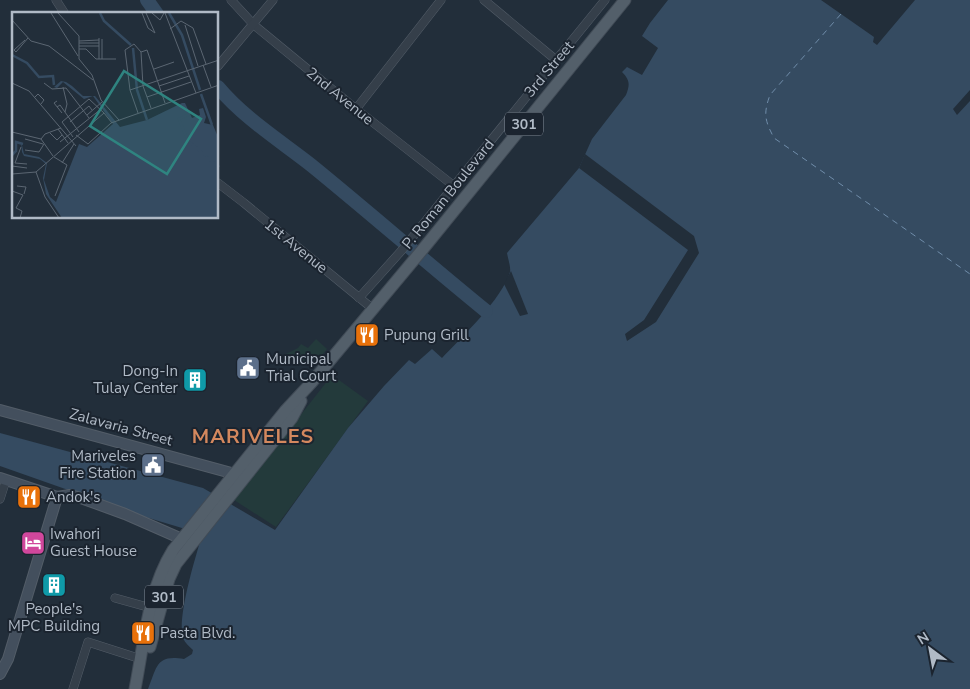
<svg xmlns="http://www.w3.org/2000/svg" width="970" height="689" font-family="'Nunito Sans',sans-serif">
	<rect width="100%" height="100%" fill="#222e3a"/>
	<g fill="#233a3b">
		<polygon points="316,339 327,349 314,365 280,357 298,348 301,344 308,348"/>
		<polygon points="332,375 368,401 276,527 234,500"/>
	</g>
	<path fill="#354b61" d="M668 0H821L874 37 873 42 877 45 915 0H970V689H148C157 667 156 654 184 659L192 654 193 650C189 646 185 643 183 638 177 619 194 562 200 542L182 528 142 516 0 466V433L203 488 275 530 348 428 384 386 409 360 415 364 432 349 442 358C461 338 502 299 510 272 511 267 508 259 507 253L579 168 592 139 626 95C630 85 630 80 622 72L627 67 642 75 658 48 642 36 650 23Z"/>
	<g fill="#222e3a">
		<polygon points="970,90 970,101 957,115 953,109"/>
		<polygon points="585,154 694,236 699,253 656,322 627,341 625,334 644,320 688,250 579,168"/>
		<polygon points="511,271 528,314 520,316 504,284"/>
	</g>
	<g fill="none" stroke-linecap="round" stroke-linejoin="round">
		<g stroke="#354b61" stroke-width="14">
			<polyline points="147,0 157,14"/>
			<path d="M218 87C244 118 279 140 311 165 370 213 427 263 486 311"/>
		</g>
		<path stroke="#708daa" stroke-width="1" stroke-dasharray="6 5" stroke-linecap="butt" d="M841 14 770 95C763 114 765 121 774 138L970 274"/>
		<defs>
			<g id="street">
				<polyline points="56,0 65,14"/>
				<polyline points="231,0 254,25 356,109 454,186"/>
				<polyline points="484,0 556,60"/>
				<polyline points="218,66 273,0"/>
				<polyline points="356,109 441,0"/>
				<polyline points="218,183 244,203 373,309"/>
				<polyline points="359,298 402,250 605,0"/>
				<polyline points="0,499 6,480"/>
				<polyline points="115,598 151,608"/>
				<polyline points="73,689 88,642 141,659"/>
			</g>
			<g id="secondary">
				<polyline points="0,410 235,474"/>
				<polyline points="0,478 57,497"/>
				<polyline points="57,497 70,495 81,498 125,514 182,539"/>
				<polyline points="0,674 8,659 57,497"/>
			</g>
			<g id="primary">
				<polyline points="150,647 169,579 176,564 292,418 301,401"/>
				<path d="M135 689C144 643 148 590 173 550L285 411 312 382 423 249 625 0"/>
			</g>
		</defs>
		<use href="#street" stroke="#535d68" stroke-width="9"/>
		<use href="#secondary" stroke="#535d68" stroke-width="12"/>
		<use href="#primary" stroke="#414b56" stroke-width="13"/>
		<use href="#street" stroke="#353f4a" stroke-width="8"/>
		<use href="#secondary" stroke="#434f5d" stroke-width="10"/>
		<use href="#primary" stroke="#535f6a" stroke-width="11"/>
	</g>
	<defs>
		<symbol id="restaurant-square" viewBox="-11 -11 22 22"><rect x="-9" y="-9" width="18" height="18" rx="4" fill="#e8710a" stroke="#1b242f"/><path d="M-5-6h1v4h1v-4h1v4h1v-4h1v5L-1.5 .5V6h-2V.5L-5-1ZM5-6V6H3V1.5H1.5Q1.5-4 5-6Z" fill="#fff"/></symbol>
		<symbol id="civic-square" viewBox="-11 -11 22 22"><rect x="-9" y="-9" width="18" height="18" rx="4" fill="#5c6f8a" stroke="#1b242f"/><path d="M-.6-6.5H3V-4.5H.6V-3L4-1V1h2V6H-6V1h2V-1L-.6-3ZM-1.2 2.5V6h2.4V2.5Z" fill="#fff"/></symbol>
		<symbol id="building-square" viewBox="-11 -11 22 22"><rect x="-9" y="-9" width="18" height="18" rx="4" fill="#0f9aa8" stroke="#1b242f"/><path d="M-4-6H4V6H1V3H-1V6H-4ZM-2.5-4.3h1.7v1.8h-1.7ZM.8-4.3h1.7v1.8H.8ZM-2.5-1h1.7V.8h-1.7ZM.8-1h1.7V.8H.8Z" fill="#fff"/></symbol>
		<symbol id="hotel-square" viewBox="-11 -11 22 22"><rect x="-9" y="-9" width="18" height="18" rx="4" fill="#d1479c" stroke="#1b242f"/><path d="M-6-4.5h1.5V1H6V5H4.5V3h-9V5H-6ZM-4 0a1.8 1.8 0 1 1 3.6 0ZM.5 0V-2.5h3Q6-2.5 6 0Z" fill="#fff"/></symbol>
	</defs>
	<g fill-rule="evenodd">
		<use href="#restaurant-square" x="353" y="321" width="28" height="28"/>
		<use href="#civic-square" x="234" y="354" width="28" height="28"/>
		<use href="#building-square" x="181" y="366" width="28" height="28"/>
		<use href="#civic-square" x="139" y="451" width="28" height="28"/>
		<use href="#restaurant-square" x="15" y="483" width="28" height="28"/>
		<use href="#hotel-square" x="19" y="529" width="28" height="28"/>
		<use href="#building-square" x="40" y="571" width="28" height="28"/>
		<use href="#restaurant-square" x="129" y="619" width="28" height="28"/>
	</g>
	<g text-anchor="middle" stroke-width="4" stroke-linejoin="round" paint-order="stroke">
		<g fill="#1b242f" stroke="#838d99" stroke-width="1">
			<rect x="505" y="112.5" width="38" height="23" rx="4"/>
			<rect x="145" y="585.5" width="38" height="23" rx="4"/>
		</g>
		<g font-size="14" font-weight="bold" fill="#b0bac6">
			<text x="524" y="129">301</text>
			<text x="164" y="602">301</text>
		</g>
		<g font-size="15" fill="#b0bac6" stroke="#1b242f">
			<text transform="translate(549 69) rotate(-50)" y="5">3rd Street</text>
			<text transform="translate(340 96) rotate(39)" y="5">2nd Avenue</text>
			<text transform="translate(448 194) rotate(-51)" y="5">P. Roman Boulevard</text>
			<text transform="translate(296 246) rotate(39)" y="5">1st Avenue</text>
			<text transform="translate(121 427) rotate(15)" y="5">Zalavaria Street</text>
		</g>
		<g font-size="15" fill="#b0bac6" stroke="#1b242f" text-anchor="start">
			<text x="384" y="340">Pupung Grill</text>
			<text x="266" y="364">Municipal<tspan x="266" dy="17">Trial Court</tspan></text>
			<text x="178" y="376" text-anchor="end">Dong-In<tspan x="178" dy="17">Tulay Center</tspan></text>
			<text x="136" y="461" text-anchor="end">Mariveles<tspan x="136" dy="17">Fire Station</tspan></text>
			<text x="46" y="502">Andok's</text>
			<text x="50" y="539">Iwahori<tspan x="50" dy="17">Guest House</tspan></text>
			<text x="54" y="614" text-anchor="middle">People's<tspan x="54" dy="17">MPC Building</tspan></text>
			<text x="160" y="638">Pasta Blvd.</text>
		</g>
		<g font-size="20" font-weight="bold" letter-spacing="1" fill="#d4885e" stroke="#1b242f">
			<text x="253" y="443">MARIVELES</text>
		</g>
	</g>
	<g transform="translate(12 12)">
		<rect width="206" height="206" fill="#222e3a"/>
		<path d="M49 69 54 70 60 74 71 84H83L108 115 135 108 170 91H173L180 106 188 103 187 97 191 96 194 105 192 111 201 113 206 125V206H50L34 182 31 166 34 152 28 147 12 144 10 140 9 129 12 142 27 145 35 151 32 168 38 185 44 190 67 132 75 135 101 112 81 84 72 87 51 70 45 76 42 75Z" fill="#354b61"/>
		<path fill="none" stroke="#354b61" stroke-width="2.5" d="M88 1 92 9 119 33M157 1 170 23 188 78M121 36 125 78 135 108M0 43 15 51 27 65 41 64 42 73M189 82 200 113M178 102 167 107 176 129 207 155M0 143 4 139V130L11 132"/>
		<path fill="none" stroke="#5b6672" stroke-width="1" d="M39 1 66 44M46 1 67 24V47L80 63 89 88 107 108M130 1 136 16 143 21 134 1M140 1 148 8 152 1M153 1 184 81M0 8 19 29 37 34 81 68M173 13 186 54M158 17 169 9 181 16 194 52M90 27V47M67 29 87 28M67 31H87M67 34H87M67 37H74L84 47H104M4 40 16 26M4 40 2 38 13 28M129 40 131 74 139 96M87 47V26M191 53 199 75M142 57 162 50M0 71 17 79 64 134M32 71 40 77 54 76 77 106M147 74 177 64M51 75 55 92 53 100M118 78 207 48M23 85 26 82 32 88 29 92M135 85 179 70M45 89 42 91 50 101M45 95 48 93 67 120M126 101 118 78 113 38 122 32 129 40 135 38 153 91M75 103 90 90M58 110 77 94 80 98M46 117 56 131M0 120 29 127 41 144M38 121 45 128 50 123M64 123 76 132 99 111 207 73M61 125 50 110 77 87 92 101M13 127 31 132M29 127 33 122 49 116M48 130 89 97M9 135 3 151 15 152M13 138 27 140 32 132M42 145 55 153 43 184M50 151 62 132M0 154 15 156M24 160 33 185 47 206M0 162 24 160 92 101 100 111M5 174 14 175 12 182M0 179 11 183 4 196 10 199 8 206"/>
		<path fill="#2f8480" fill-opacity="0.15" stroke="#2f8480" stroke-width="2.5" d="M112 59 189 107 155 162 78 114Z"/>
		<rect width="206" height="206" fill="none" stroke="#b0bac6" stroke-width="2.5"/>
	</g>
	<g transform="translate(930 649) rotate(328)" stroke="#1b242f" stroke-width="4" paint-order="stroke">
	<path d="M0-4L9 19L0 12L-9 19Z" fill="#b0bac6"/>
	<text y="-8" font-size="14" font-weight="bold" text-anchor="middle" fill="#b0bac6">N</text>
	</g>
</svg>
